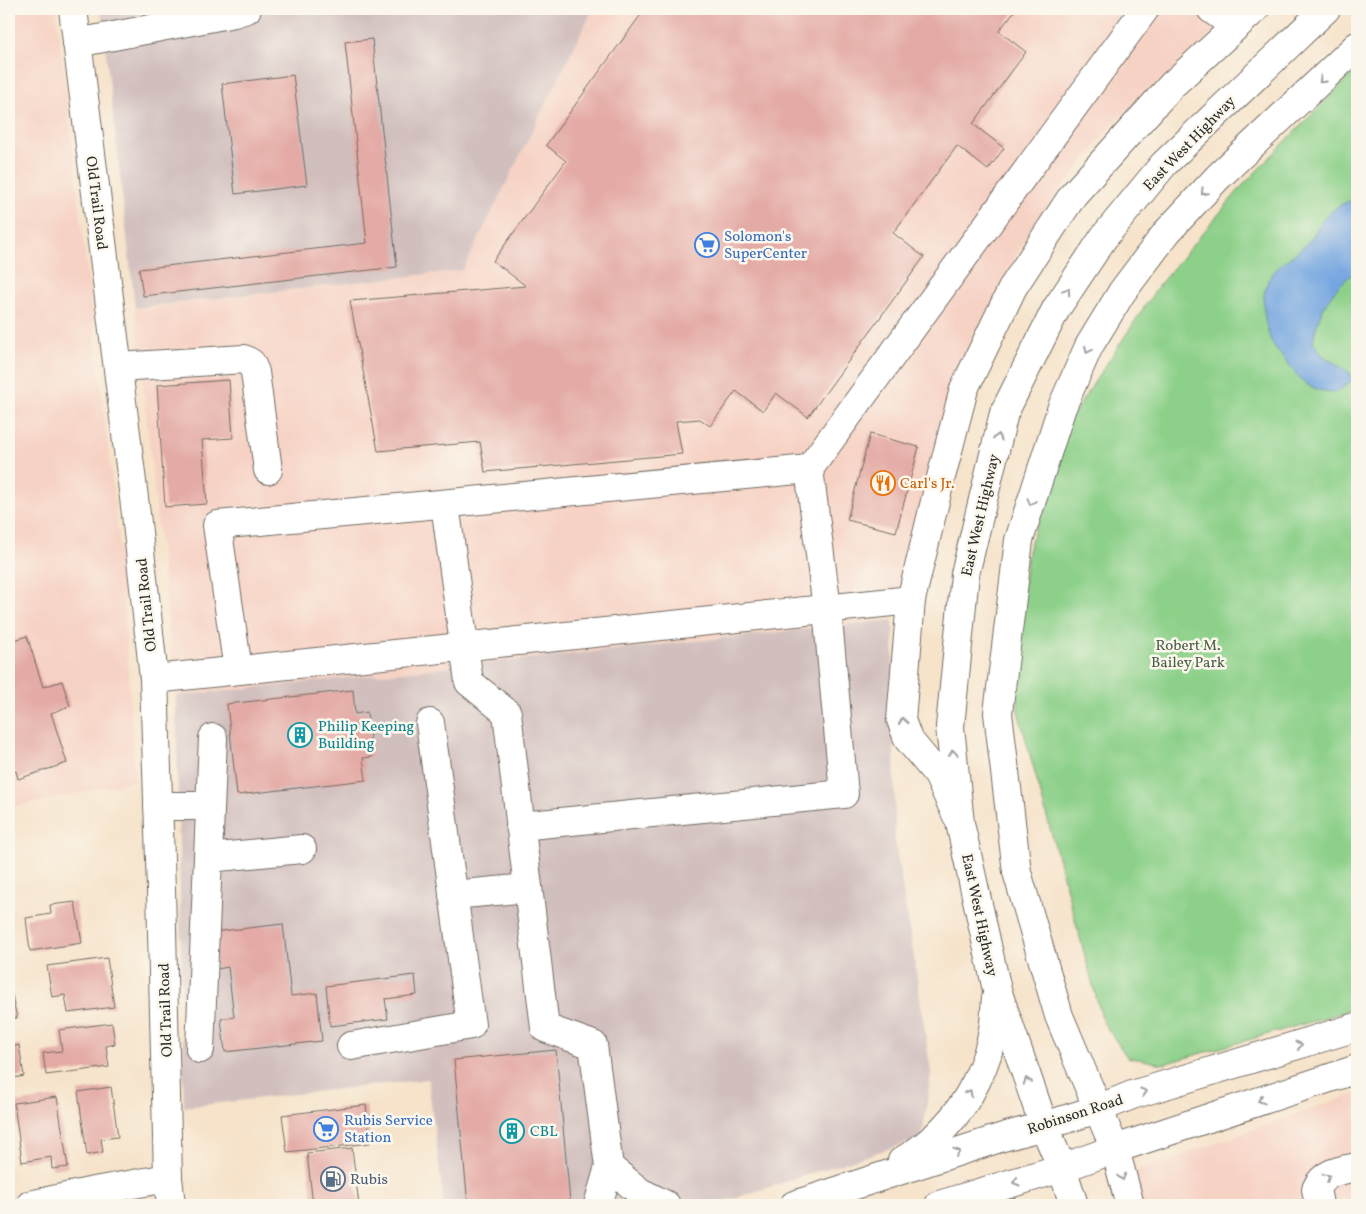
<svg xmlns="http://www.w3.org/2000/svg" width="1366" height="1214" font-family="Vollkorn,serif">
	<rect width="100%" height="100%" fill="#fbf7ec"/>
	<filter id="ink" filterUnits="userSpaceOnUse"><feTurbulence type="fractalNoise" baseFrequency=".02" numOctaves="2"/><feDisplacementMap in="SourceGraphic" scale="10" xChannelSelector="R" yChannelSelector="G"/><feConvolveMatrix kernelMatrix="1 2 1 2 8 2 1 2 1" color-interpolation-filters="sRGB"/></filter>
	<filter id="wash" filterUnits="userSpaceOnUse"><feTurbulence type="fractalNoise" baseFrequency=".0096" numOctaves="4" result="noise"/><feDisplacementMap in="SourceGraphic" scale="20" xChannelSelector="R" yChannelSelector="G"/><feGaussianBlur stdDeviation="1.12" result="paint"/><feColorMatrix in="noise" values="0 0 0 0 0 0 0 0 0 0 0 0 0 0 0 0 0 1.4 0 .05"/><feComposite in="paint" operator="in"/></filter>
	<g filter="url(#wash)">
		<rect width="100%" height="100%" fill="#f6e3ca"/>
		<g fill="#f6d2c4">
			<polygon points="9,9 56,9 121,557 135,781 9,808"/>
			<polygon points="593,9 1238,9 1111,126 1031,228 952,380 893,619 176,696 135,309 463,270"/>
			<polygon points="1357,1093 1357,1205 1132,1205 1123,1176"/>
		</g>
		<g fill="#d1bfbe">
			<polygon points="101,9 593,9 463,270 135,308"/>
			<polygon points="893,620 895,843 915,964 931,1073 922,1138 713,1205 444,1205 428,1079 184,1107 176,696"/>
		</g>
		<polygon fill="#8cd089" stroke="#5c7e5a" points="1357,68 1357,1007 1335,1015 1164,1064 1127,1057 1103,1022 1018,711 1017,642 1028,551 1070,419 1159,285 1244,184"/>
		<path fill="#75a6e0" stroke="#506886" d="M1357 199V271C1331 288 1317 313 1313 343L1322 355 1350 373 1353 379 1338 392C1329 392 1319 391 1312 387 1301 382 1295 372 1288 363 1282 355 1274 348 1270 338 1264 321 1260 295 1269 279 1277 264 1298 254 1310 240 1314 235 1317 229 1320 224 1329 211 1342 202 1357 199Z"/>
		<g id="blocks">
			<g fill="#e4aaa5">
				<polygon points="645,9 1016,9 999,31 1026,52 973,124 1004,148 988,170 957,146 893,233 924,257 808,417 776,393 763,411 736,391 710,426 700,419 676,421 682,454 485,472 480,442 378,451 350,301 526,286 493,261 566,161 546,145"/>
				<polygon points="372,39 397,267 143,296 139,269 367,243 345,42"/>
				<polygon points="293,75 307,185 235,194 222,84"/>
				<polygon points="9,211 10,211 15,257 9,258"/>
				<polygon points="229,380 233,438 202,440 207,504 165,507 157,385"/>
				<polygon points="870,434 919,447 896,532 847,520"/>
				<polygon points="27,636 43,687 62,681 70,706 51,713 67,763 18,779 16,771 9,774 9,642"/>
				<polygon points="353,690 355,714 367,712 372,757 363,758 366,780 237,795 227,704"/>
				<polygon points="75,902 82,943 30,951 26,918 51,914 50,905"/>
				<polygon points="283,924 291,996 317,993 322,1041 225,1052 221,1019 234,1017 228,967 217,969 213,932"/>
				<polygon points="107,958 114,1007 68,1013 65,995 52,997 47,966"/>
				<polygon points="415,975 417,995 385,999 388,1019 330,1026 326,986"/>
				<polygon points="9,982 17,1018 9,1019"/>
				<polygon points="112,1023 115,1044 106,1046 109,1067 46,1075 43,1053 62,1051 59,1030"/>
				<polygon points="19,1045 24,1076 9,1079 9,1047"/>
				<polygon points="556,1050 570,1202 541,1205 468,1205 454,1060"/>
				<polygon points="111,1087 118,1137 101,1139 103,1152 87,1155 78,1092"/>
				<polygon points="57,1097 68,1167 52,1169 51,1157 22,1162 14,1103"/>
				<polygon points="366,1105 370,1143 287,1152 282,1115"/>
				<polygon points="352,1148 359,1205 313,1205 307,1153"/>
			</g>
		</g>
	</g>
	<g filter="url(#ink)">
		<use href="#blocks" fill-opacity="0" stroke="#726b63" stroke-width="1"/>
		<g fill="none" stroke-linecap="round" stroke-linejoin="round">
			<defs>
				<g id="minor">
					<polyline points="1211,9 1235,26"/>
					<polyline points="77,43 234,13 247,9"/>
					<polyline points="118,367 244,359 251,363 255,372 268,470"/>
					<polyline points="445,504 469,682 507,713 545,1028 593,1045 609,1167 598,1205"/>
					<polyline points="238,670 217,525 809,469"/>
					<polyline points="154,679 911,600"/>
					<polyline points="158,806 210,806"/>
					<polyline points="957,816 938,775 908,739 901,720 911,600 939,485 964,389 1013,287 1073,195 1172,85 1255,9"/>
					<polyline points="520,826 844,794 827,609 809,469 1145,9"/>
					<polyline points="208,858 302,849"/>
					<polyline points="453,895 528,888"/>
					<polyline points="351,1046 471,1025 430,723"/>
					<polyline points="200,1049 213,738"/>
					<polyline points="609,1167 640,1192 666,1205"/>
					<polyline points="30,1205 94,1191 168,1178"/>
					<path d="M1319 1205 1316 1189C1323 1172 1341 1170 1357 1167"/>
				</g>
				<g id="major">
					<polyline points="73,9 136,514 154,679 161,890 168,1178 171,1205"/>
					<polyline points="1098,1109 1132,1095 1357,1027"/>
					<polyline points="1062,1168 1074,1205"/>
					<polyline points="1130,1205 1115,1149 1357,1069"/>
				</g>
				<g id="highway">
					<path d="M902 1161C917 1152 932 1141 944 1128 969 1102 988 1064 993 1029 995 1019 995 1008 996 998"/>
					<polyline points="1062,1168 1044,1126 997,990 960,823 950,727 965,574 1004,413 1056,309 1104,237 1164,164 1326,9"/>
					<polyline points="794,1205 1003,1137 1044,1126 1098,1109"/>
					<polyline points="939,1205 1062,1168 1115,1149 1059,1016 1017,872 998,713 1019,540 1062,407 1089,346 1122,292 1167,232 1218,177 1357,46"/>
				</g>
			</defs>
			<use href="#minor" stroke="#726b63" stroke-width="30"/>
			<use href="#major" stroke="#726b63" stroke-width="30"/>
			<use href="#highway" stroke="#726b63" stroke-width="30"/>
			<use href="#minor" stroke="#fff" stroke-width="28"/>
			<use href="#major" stroke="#fff" stroke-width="28"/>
			<use href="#highway" stroke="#fff" stroke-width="28"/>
		</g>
		<defs><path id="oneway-chevron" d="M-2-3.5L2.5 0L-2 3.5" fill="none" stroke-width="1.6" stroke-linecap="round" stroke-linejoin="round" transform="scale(1.25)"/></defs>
		<g stroke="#a0a0a0">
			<use href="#oneway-chevron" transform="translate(1322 80) rotate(137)"/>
			<use href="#oneway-chevron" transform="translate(1204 192) rotate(133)"/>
			<use href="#oneway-chevron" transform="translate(1067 291) rotate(-56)"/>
			<use href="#oneway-chevron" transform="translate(1088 350) rotate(116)"/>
			<use href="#oneway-chevron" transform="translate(998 437) rotate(-76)"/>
			<use href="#oneway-chevron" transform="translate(1031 502) rotate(108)"/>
			<use href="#oneway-chevron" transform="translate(903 721) rotate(-98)"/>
			<use href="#oneway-chevron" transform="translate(953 753) rotate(-96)"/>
			<use href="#oneway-chevron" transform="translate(1299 1045) rotate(-17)"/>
			<use href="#oneway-chevron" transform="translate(1027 1081) rotate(-109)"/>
			<use href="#oneway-chevron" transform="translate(1144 1092) rotate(-17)"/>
			<use href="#oneway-chevron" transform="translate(969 1093) rotate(-62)"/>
			<use href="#oneway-chevron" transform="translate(1261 1100) rotate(162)"/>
			<use href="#oneway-chevron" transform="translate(957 1152) rotate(-19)"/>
			<use href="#oneway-chevron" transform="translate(1122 1177) rotate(75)"/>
			<use href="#oneway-chevron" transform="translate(1327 1177) rotate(-32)"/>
			<use href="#oneway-chevron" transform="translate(1016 1182) rotate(163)"/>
		</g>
	</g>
	<defs>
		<symbol id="supermarket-ring" viewBox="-11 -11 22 22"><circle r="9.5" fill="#fbf7ec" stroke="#3f7fe0" stroke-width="1.5"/><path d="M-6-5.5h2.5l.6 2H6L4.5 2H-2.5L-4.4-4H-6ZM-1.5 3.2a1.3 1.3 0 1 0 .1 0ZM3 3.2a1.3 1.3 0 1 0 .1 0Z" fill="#3f7fe0"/></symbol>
		<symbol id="restaurant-ring" viewBox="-11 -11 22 22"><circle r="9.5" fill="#fbf7ec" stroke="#e8710a" stroke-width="1.5"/><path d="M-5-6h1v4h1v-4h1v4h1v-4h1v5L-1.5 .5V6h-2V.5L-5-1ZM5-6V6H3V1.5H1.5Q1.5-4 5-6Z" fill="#e8710a"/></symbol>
		<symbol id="building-ring" viewBox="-11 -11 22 22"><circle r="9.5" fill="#fbf7ec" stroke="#0f9aa8" stroke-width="1.5"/><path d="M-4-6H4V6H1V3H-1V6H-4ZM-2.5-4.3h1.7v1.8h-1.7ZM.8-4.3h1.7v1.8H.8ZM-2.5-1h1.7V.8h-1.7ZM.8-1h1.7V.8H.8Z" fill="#0f9aa8"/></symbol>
		<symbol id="fuel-ring" viewBox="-11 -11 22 22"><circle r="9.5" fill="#fbf7ec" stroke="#5c6f8a" stroke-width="1.5"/><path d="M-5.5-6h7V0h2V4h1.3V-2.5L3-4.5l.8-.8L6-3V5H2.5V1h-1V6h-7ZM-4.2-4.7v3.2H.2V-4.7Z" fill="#5c6f8a"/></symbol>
	</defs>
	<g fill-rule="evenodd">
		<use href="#supermarket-ring" x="693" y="231" width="28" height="28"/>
		<use href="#restaurant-ring" x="869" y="469" width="28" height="28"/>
		<use href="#building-ring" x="286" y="721" width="28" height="28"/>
		<use href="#supermarket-ring" x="312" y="1115" width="28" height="28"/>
		<use href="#building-ring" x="498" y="1117" width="28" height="28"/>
		<use href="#fuel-ring" x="319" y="1165" width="28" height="28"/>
	</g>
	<g text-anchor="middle" stroke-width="5" stroke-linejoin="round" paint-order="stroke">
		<g font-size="15" fill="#2b2b2b" stroke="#fbf7ec">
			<text transform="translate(1189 143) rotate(-46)" y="5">East West Highway</text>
			<text transform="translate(97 203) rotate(83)" y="5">Old Trail Road</text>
			<text transform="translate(980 515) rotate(-77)" y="5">East West Highway</text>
			<text transform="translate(146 605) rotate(-96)" y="5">Old Trail Road</text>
			<text transform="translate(980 915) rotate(78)" y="5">East West Highway</text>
			<text transform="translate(165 1010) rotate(-92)" y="5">Old Trail Road</text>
			<text transform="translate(1075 1114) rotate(-18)" y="5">Robinson Road</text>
		</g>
		<g font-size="15" fill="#366cbe" stroke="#fbf7ec" text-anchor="start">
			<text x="724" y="241">Solomon's<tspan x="724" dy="17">SuperCenter</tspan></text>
			<text x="344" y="1125">Rubis Service<tspan x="344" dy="17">Station</tspan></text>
		</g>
		<g font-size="15" fill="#c56008" stroke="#fbf7ec" text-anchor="start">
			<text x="900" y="488">Carl's Jr.</text>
		</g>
		<g font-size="15" fill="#485d47" stroke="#fbf7ec">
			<text x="1188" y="650">Robert M.<tspan x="1188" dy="17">Bailey Park</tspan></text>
		</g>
		<g font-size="15" fill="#0d838f" stroke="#fbf7ec" text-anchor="start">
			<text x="318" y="731">Philip Keeping<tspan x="318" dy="17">Building</tspan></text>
			<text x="530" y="1136">CBL</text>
		</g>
		<g font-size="15" fill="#4e5e75" stroke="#fbf7ec" text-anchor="start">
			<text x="350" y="1184">Rubis</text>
		</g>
	</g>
	<rect width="1366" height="1214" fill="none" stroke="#fbf7ec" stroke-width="30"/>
</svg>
